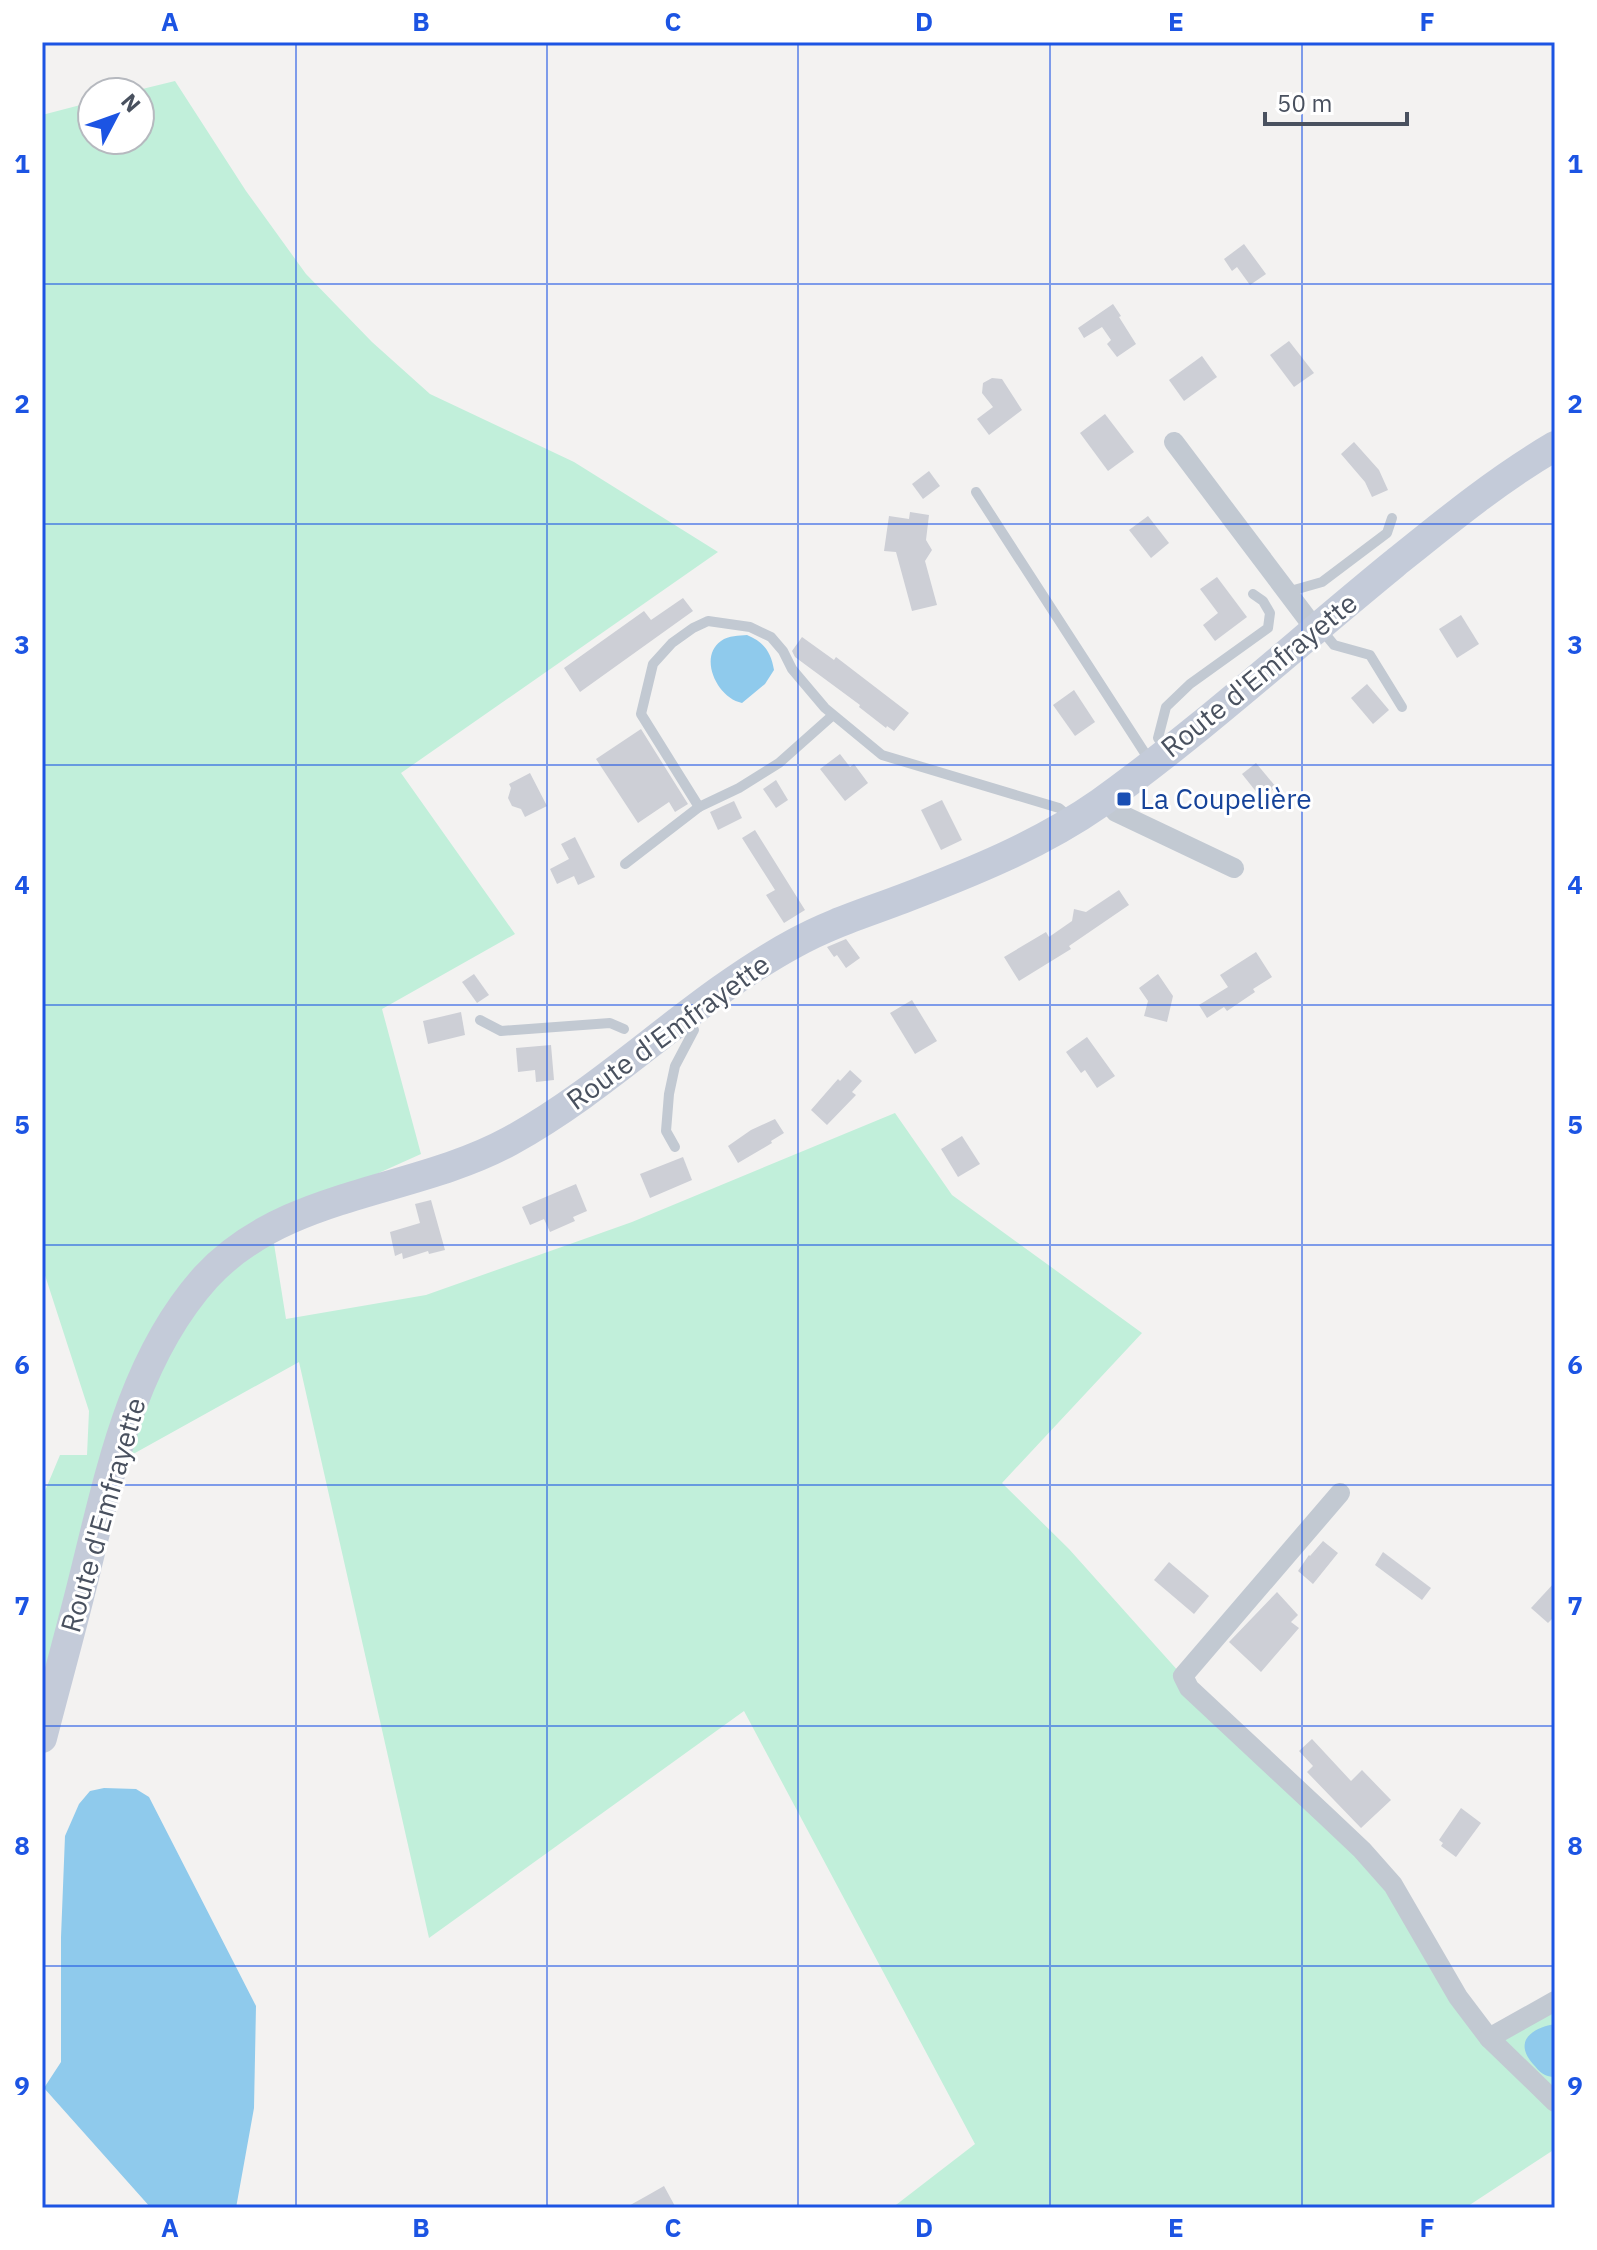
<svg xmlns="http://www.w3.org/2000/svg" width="1597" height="2250" font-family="'IBM Plex Sans',sans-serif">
	<rect width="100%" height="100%" fill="#f3f2f1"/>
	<polygon fill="#c1efda" points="175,81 246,191 306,274 372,342 430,394 574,462 718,552 401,773 515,934 382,1009 421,1154 283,1216 271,1225 286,1319 426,1295 632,1222 895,1113 952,1195 1142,1333 1002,1483 1069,1549 1180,1673 1332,1814 1449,1975 1492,2028 1555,1994 1555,2149 1465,2208 892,2208 975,2144 744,1711 429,1938 299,1362 126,1458 42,1699 42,1498 60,1455 87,1455 89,1411 42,1266 42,115 92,102 92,140 140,140 140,92 130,92"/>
	<g fill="#8fcaec">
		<path d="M747 635C764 642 771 652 774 670L765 684 742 703C717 698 698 657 721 641 729 635 739 636 747 635Z"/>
		<polygon points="104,1788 136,1789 149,1797 256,2006 254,2108 236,2208 151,2208 44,2088 61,2062 61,1937 65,1836 79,1804 90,1791"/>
		<path d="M1555 2024V2077C1544 2077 1540 2072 1533 2064 1513 2041 1532 2028 1555 2024Z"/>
	</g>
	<g fill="#cdcfd6">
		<polygon points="1244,244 1266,274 1250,285 1237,267 1232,271 1224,259"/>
		<polygon points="1113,304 1121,316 1119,317 1136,344 1117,357 1107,344 1111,340 1102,327 1084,338 1078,328"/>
		<polygon points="1289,341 1314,373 1294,387 1270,355"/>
		<polygon points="1202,356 1217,377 1184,401 1169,380"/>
		<polygon points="992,378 1002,379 1022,410 989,435 977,419 993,407 982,393 983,383"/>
		<polygon points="1105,414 1134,452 1108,471 1080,433"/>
		<polygon points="1354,442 1379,470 1388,490 1372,497 1365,482 1341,454"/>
		<polygon points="929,471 940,486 923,499 912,484"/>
		<polygon points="910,512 929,515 926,540 932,550 925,561 937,605 912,611 896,552 884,551 889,516 909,519"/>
		<polygon points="1148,516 1169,543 1151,558 1129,530"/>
		<polygon points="1217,577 1247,617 1215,641 1203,625 1218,613 1200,589"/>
		<polygon points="683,598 693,611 580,692 564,668 644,611 651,620"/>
		<polygon points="1461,615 1479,644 1457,658 1439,629"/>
		<polygon points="802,637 834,660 836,657 909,713 894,731 887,726 886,728 859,707 860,705 795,657 792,651"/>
		<polygon points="1367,684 1389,710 1373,724 1351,698"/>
		<polygon points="1074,690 1095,722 1075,736 1053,705"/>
		<polygon points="641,729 688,804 675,812 669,802 638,823 596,759"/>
		<polygon points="840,754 850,767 854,764 868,783 845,801 820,769"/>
		<polygon points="1256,763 1276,787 1262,799 1242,774"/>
		<polygon points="530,773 547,806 525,817 521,809 512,806 508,798 511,788 509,784"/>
		<polygon points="776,780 788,800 776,808 763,789"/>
		<polygon points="942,800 962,840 941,850 921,810"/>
		<polygon points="734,801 742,818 718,830 710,812"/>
		<polygon points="755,830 805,910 784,923 766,895 775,890 742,838"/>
		<polygon points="575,837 595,877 578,885 574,876 557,884 550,869 569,859 561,844"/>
		<polygon points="1119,890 1129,905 1069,946 1071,949 1019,981 1004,957 1046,932 1049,937 1072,921 1074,909 1086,912"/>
		<polygon points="846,939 860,958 846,968 837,955 834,957 827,947"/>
		<polygon points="1256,952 1272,977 1253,989 1255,992 1227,1011 1224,1007 1207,1018 1199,1005 1228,987 1220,975"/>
		<polygon points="474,974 489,995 477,1003 462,982"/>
		<polygon points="1158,974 1173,996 1167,1022 1144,1016 1148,1001 1139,988"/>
		<polygon points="912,1000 937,1041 915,1054 890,1013"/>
		<polygon points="461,1012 465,1035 428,1044 423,1021"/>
		<polygon points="1087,1037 1115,1076 1097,1088 1085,1070 1081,1073 1066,1052"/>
		<polygon points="551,1045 554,1080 536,1082 535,1070 518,1072 516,1048"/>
		<polygon points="850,1070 862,1081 852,1092 856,1095 827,1125 811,1110 838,1079 840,1081"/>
		<polygon points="775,1119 784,1133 771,1141 772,1143 738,1163 728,1146 751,1130"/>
		<polygon points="962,1136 980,1164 958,1177 941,1149"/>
		<polygon points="683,1157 692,1180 650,1198 640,1174"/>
		<polygon points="576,1184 587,1211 573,1217 575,1221 550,1232 544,1219 530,1225 522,1207"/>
		<polygon points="431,1200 445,1250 429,1254 428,1251 403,1259 402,1253 395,1256 390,1232 420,1223 415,1204"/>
		<polygon points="1323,1541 1338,1553 1313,1584 1298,1571 1309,1555 1310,1556"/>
		<polygon points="1383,1552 1431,1588 1422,1600 1375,1565"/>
		<polygon points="1169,1562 1209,1596 1194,1614 1154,1580"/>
		<polygon points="1555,1582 1555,1616 1548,1623 1531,1608"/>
		<polygon points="1277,1592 1298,1615 1291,1622 1299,1628 1261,1672 1229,1642"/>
		<polygon points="1312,1739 1351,1781 1362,1770 1391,1800 1361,1828 1307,1772 1313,1766 1299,1751"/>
		<polygon points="1461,1808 1481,1823 1456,1857 1441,1846 1443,1843 1439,1840"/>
		<polygon points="664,2186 676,2208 625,2208 650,2194"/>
	</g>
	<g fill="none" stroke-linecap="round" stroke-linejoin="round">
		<g stroke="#c2c9d2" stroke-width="10">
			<polyline points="976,492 1150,761"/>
			<polyline points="1287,592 1322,582 1387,533 1392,518"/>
			<polyline points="1321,629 1334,645 1370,655 1402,707"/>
			<polyline points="833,715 779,763 739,788 699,807 641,714 653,664 672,643 693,628 708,621 750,627 771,637 783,651 792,669 825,708 882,755 1059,808 1071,818"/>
			<polyline points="1167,749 1158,738 1166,707 1190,684 1268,628 1270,613 1263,601 1253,594"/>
			<polyline points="625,864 699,807"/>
			<polyline points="480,1020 501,1031 610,1023 624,1029"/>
			<polyline points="675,1147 666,1131 669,1094 675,1066 694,1030"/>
		</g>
		<g stroke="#c2c9d2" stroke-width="20">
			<polyline points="1174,442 1315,629"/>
			<polyline points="1105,799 1116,812 1234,868"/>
			<polyline points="1340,1493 1183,1676 1189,1688 1325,1815 1362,1850 1393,1885 1458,1997 1489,2038 1555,2102"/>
			<polyline points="1489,2038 1555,2001"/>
		</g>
		<path stroke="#c4cbd9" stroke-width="30" d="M42 1738C57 1680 73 1623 87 1565 112 1464 135 1356 206 1277 285 1191 413 1194 510 1141 612 1085 693 998 795 943 829 924 865 913 902 899 970 873 1040 845 1100 803 1202 730 1297 643 1394 564 1446 522 1497 480 1555 446"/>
	</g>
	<path fill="none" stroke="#1c54e3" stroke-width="2" stroke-opacity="0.55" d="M296 42V2208M547 42V2208M798 42V2208M1050 42V2208M1302 42V2208M42 284H1555M42 524H1555M42 765H1555M42 1005H1555M42 1245H1555M42 1485H1555M42 1726H1555M42 1966H1555"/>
	<rect fill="#1a4fb4" stroke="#fff" stroke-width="3" x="1116" y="791" width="16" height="16" rx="4"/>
	<g text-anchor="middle" stroke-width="6" stroke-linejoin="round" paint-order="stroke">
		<g font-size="28" fill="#49515f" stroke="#fff">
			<text transform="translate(1259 675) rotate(-39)" y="10">Route d'Emfrayette</text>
			<text transform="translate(668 1032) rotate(-36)" y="10">Route d'Emfrayette</text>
			<text transform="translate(103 1515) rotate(-74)" y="10">Route d'Emfrayette</text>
		</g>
		<g font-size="28" fill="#164399" stroke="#fff" text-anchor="start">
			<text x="1140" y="809">La Coupelière</text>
		</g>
	</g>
	<rect width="1597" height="2250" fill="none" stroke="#ffffff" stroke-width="88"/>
	<g transform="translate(116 116) rotate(49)"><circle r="38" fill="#ffffff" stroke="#b6b9bf" stroke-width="2"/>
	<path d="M0-6L14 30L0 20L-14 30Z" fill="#1c54e3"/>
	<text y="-12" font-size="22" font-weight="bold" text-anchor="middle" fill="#49515f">N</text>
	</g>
	<path d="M1265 112v12h142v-12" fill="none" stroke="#49515f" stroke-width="4"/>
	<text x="1277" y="112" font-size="24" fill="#49515f" stroke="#ffffff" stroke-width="6" paint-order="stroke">50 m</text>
	<rect x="44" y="44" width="1509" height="2162" fill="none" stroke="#1c54e3" stroke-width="3"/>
	<g font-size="26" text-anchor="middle" font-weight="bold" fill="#1c54e3">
		<text x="170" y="31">A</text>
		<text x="421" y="31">B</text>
		<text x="673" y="31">C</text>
		<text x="924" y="31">D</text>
		<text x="1176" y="31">E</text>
		<text x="1427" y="31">F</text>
		<text x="22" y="173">1</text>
		<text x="1575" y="173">1</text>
		<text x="22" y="413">2</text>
		<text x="1575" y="413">2</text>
		<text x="22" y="654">3</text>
		<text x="1575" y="654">3</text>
		<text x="22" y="894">4</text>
		<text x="1575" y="894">4</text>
		<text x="22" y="1134">5</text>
		<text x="1575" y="1134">5</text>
		<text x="22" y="1374">6</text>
		<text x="1575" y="1374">6</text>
		<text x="22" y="1615">7</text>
		<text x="1575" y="1615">7</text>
		<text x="22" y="1855">8</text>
		<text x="1575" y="1855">8</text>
		<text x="22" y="2095">9</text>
		<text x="1575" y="2095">9</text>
		<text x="170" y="2237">A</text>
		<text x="421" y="2237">B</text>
		<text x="673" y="2237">C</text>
		<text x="924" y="2237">D</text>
		<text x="1176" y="2237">E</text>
		<text x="1427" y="2237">F</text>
	</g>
</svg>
